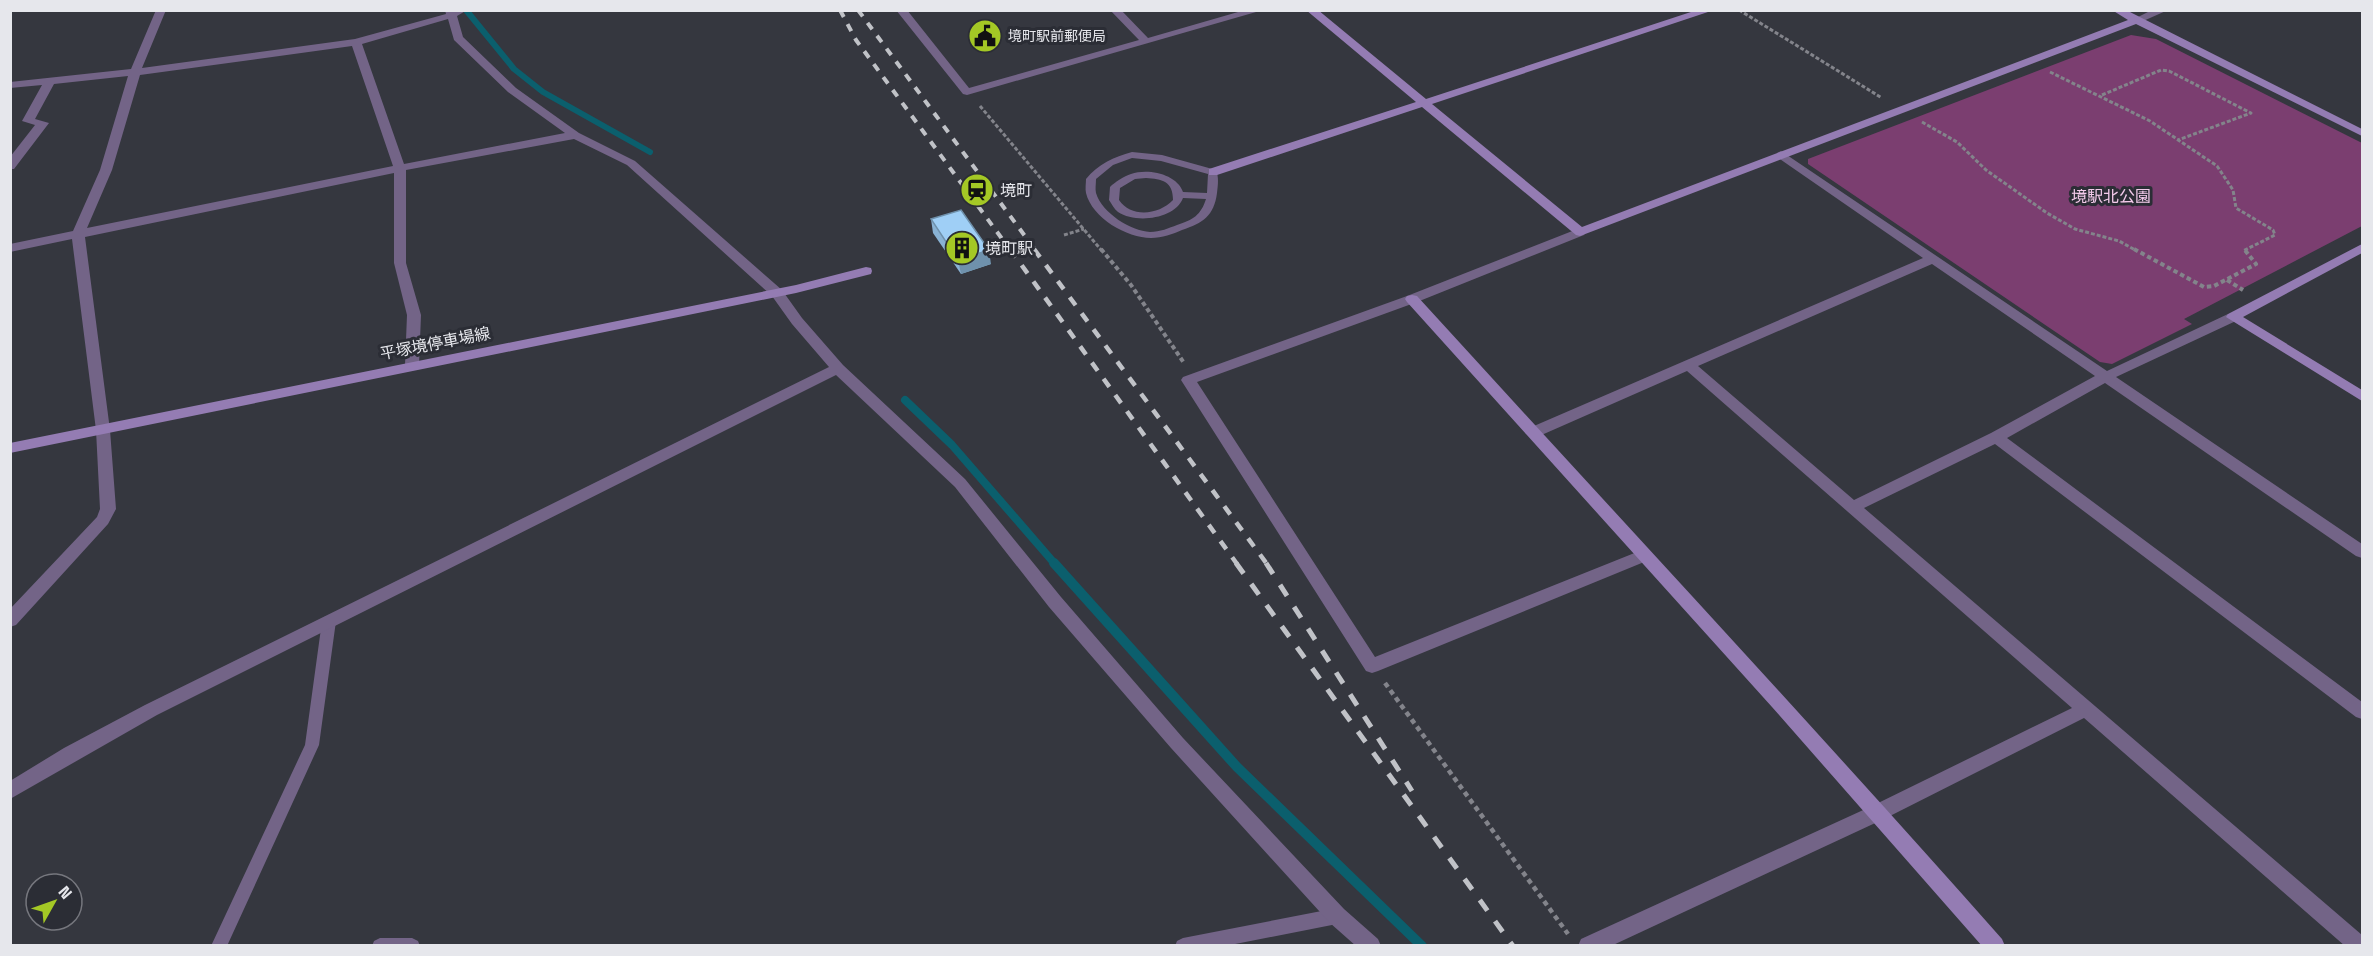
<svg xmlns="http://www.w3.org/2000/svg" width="2373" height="956" font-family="'Space Grotesk','Noto Sans JP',sans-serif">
	<rect width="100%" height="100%" fill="#35373f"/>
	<polygon fill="#7b3e70" points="2131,35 2156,39 2362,143 2362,226 2184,319 2192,324 2112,364 2100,362 1808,164 1808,159"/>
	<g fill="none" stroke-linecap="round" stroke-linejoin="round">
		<polyline stroke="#0b5f6d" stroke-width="6" points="466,10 514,69 543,92 650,152"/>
		<polyline stroke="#0b5f6d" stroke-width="8" points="905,400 952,445 1055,564"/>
		<polyline stroke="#0b5f6d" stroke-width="10" points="1054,563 1237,767 1422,946"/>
		<g stroke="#83848b" stroke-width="3" stroke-dasharray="4 2" stroke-linecap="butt">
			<polyline points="1739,10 1882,98"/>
			<polyline points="2050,72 2150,121 2217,166 2233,190 2236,208 2273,230 2275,235 2243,251"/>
			<polyline points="2102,95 2161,70 2169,71 2251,113 2178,140"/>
			<polyline points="980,106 1102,251"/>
			<polyline points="1922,122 1957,142 1986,170 2047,213 2075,229 2119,241 2137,251"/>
			<polyline points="1064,235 1084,229"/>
		</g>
		<g stroke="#83848b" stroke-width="4" stroke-dasharray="4.5 3" stroke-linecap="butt">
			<polyline points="1101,249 1131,285 1184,363"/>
			<polyline points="2134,249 2204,287 2214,286 2256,264 2244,249"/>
			<polyline points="2227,280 2243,290"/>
		</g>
		<polyline stroke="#83848b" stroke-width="4.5" stroke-dasharray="5 4" stroke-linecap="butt" points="1385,683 1568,934"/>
		<g fill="#736487" fill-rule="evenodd">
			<path d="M1132 152 1162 155 1216 170C1219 177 1218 185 1217 193 1214 216 1203 223 1182 230 1173 234 1162 238 1151 238 1127 238 1092 218 1086 193 1085 189 1086 183 1086 179 1098 164 1114 157 1132 152ZM1132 158 1161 161 1208 174 1207 193 1183 192C1177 174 1148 168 1131 174 1124 176 1115 182 1110 187L1109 200C1112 204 1114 209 1118 212 1136 224 1175 219 1183 198L1206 199C1201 215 1193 220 1177 225 1169 228 1160 232 1150 232 1131 231 1102 213 1096 193 1095 189 1096 184 1096 179L1113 165ZM1146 178C1162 179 1173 181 1173 200 1159 215 1131 218 1119 200L1120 188 1135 179Z"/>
			<polygon points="329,616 334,617 336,621 319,745 227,946 211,946 305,745 322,621 324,617"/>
			<polygon points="1337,908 1343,911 1345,916 1343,921 1337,924 1225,946 1175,946 1177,941 1183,938"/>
			<polygon points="380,938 412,938 418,941 420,946 372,946 374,941"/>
		</g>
		<g fill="#736487" fill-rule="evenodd">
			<path d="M156 10H166L142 68 355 39 446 14 445 10H467L457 16 463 37 516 88 579 133 635 161 782 290 802 318 843 365 965 479 1061 597 1183 738 1344 909 1378 939 1381 946H1356L1330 923 1171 748 1049 607 955 487 836 375 157 715 10 799V781L64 748 145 705 829 367 792 324 772 296 627 165 574 139 406 170V263L421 315 419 365 412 370 405 365 407 315 394 263V173L85 237 110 430 116 509 108 524 16 625 10 627V609L97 517 100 509 96 430 72 239 10 252V244L73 231 100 170 128 76 54 84 35 119 49 123 14 169H10V157L35 125 22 121 42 85 10 88V82L131 69ZM448 19 454 40 508 92 565 133 404 164 362 44ZM352 46 393 166 87 228 112 170 140 75Z"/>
			<polygon points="896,10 907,10 969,88 1139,40 1110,10 1121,10 1148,38 1245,10 1263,10 967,95 963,94"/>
			<polygon points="2152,10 2168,10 2141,22 2132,20"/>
			<path d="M1781 151 2107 371 2228 314H2238L2240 317 2238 320 2116 377 2362 544V558L2356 556 2105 383 2007 438 2362 702V719L2356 717 1995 444 1864 508 2362 935V946H2345L2084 718 1886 818 1611 946H1578L1581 939 1872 806 2072 708 1687 371 1537 437 1532 438 1525 433 1527 429 1923 258 1777 157V153ZM1932 264 2095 376 1991 433 1854 500 1698 366Z"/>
			<polygon points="1580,228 1586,232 1584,235 1417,302 1197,382 1375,657 1637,552 1643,550 1649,552 1651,556 1649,560 1378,671 1372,673 1366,671 1181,380 1183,377 1407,296"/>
		</g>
		<g fill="#947cb3" fill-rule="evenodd">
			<polygon points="1306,10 1318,10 1426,99 1697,10 1714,10 1432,104 1582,227 2128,20 2112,10 2126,10 2362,129 2362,136 2136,24 1580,236 1576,235 1422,107 1217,175 1209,175 1209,169 1416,102"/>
			<polygon points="2362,244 2362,253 2243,317 2362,390 2362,401 2226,317 2228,314"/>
			<polygon points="866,267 871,268 872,271 871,274 796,293 10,453 10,443 796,285"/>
			<path d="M1412 295 1417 296C1612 510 1810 722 2002 939L2005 946H1982L1772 707 1407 302 1405 299 1407 296Z"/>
		</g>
		<g stroke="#c0c2c7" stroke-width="4" stroke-dasharray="8 8" stroke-linecap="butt">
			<polyline points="840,10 856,40 1011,251"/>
			<polyline points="858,10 1036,251"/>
		</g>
		<g stroke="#c0c2c7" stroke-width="4.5" stroke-dasharray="10 10" stroke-linecap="butt">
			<polyline points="1010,249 1237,564"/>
			<polyline points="1034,249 1267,564"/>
		</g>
		<g stroke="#c0c2c7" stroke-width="5" stroke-dasharray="13 13" stroke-linecap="butt">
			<polyline points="1236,563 1513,946"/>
			<polyline points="1266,563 1412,791"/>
		</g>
	</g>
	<polygon fill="#89b2d4" points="931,219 991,264 961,274 933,233"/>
	<polygon fill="#6f91ac" points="989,250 991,264 961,274 958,260"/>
	<polygon fill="#9fcff6" stroke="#6f91ac" stroke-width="1.5" points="961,210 989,250 958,260 931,219"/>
	<defs>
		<symbol id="civic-disc" viewBox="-11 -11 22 22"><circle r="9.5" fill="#a4c825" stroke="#2b2d35"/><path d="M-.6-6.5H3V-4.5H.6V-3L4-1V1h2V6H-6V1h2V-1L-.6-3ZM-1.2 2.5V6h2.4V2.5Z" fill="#111"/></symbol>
		<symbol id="station-disc" viewBox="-11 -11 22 22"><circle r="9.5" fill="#a4c825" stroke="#2b2d35"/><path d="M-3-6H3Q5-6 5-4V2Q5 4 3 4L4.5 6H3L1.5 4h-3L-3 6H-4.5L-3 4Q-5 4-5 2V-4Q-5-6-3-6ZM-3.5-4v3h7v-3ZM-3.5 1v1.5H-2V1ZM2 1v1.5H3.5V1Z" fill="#111"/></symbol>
		<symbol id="building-disc" viewBox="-11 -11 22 22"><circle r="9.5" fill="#a4c825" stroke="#2b2d35"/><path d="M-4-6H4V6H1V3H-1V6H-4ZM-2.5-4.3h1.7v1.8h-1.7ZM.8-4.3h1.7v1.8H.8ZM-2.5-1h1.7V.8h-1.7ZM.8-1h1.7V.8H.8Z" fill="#111"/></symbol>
	</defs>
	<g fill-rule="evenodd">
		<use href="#civic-disc" x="966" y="17" width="38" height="38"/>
		<use href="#station-disc" x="958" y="171" width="38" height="38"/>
		<use href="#building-disc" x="943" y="229" width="38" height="38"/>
	</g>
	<g text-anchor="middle" stroke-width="6" stroke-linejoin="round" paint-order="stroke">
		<g font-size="14" fill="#e6e7ec" stroke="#2b2d35" text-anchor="start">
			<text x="1008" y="41">境町駅前郵便局</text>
		</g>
		<g font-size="16" fill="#e6e7ec" stroke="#2b2d35" text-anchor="start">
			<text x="1000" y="196">境町</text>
			<text x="985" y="254">境町駅</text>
		</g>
		<g font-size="16" fill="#f4cbeb" stroke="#2b2d35">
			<text x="2111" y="202">境駅北公園</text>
		</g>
		<g font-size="16" fill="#e6e7ec" stroke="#2b2d35">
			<text transform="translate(435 343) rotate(-11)" y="6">平塚境停車場線</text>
		</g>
	</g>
	<rect width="2373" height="956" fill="none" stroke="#e6e7ec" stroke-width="24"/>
	<g transform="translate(54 902) rotate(50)"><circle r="28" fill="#2b2d35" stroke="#76777e" stroke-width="1.5"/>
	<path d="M0-4.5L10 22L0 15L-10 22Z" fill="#a4c825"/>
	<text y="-9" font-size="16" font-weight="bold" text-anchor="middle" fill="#e6e7ec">N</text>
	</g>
</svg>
